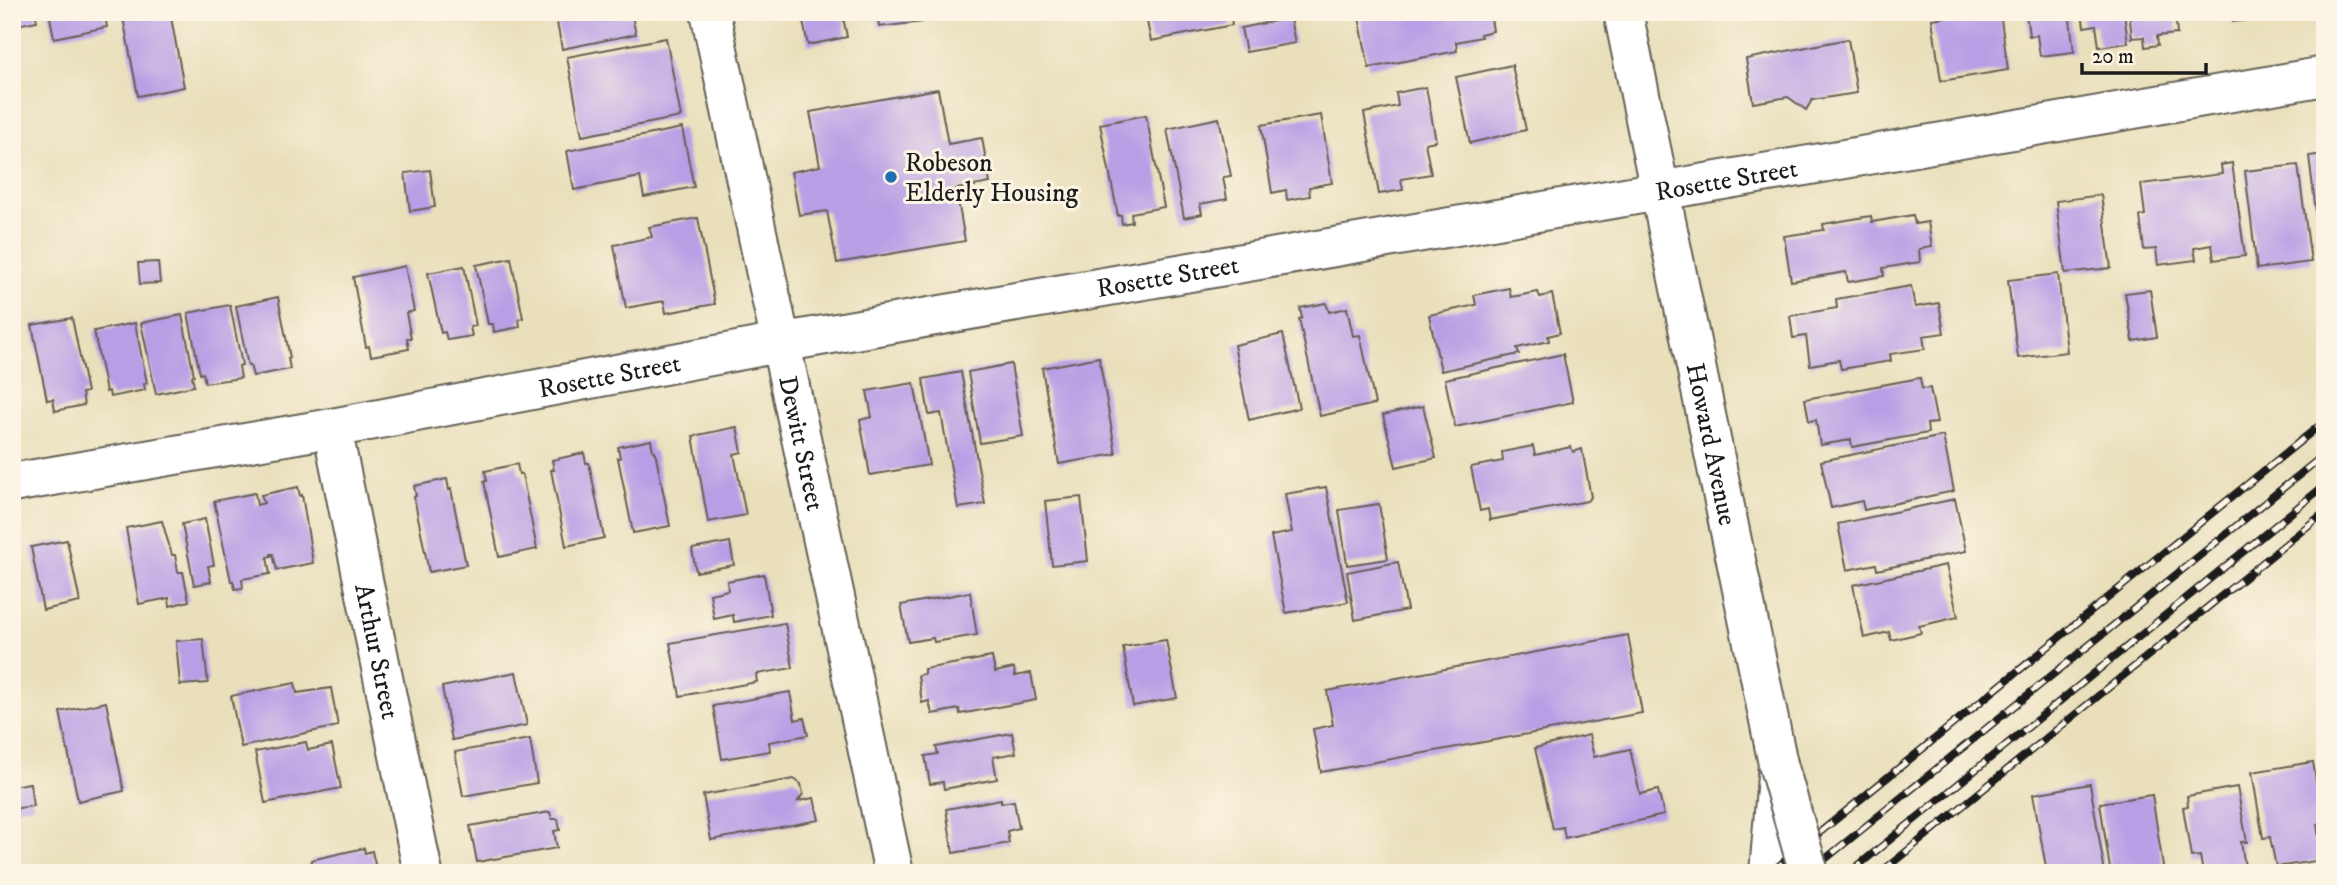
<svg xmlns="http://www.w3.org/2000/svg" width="2337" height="885" font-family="'IM FELL DW Pica',serif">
	<rect width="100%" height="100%" fill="#fcf5e5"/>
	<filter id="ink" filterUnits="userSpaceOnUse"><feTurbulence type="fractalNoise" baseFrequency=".0143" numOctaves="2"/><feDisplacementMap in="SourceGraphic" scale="14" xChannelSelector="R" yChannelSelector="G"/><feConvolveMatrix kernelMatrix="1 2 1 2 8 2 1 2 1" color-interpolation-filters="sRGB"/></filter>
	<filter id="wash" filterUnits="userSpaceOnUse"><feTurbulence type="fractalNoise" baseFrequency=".00686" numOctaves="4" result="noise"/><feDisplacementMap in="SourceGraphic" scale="28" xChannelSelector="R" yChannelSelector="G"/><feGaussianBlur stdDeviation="1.57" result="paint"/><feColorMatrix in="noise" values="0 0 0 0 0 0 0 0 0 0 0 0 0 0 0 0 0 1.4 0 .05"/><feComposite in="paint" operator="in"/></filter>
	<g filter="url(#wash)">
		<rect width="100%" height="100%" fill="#e9dfbb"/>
		<g id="blocks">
			<g fill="#b89ee5">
				<polygon points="12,12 35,12 37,21 12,26"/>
				<polygon points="49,12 104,12 107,27 54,38"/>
				<polygon points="122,12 170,12 184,87 138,96"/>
				<polygon points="555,12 631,12 636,34 562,49"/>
				<polygon points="801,12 842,12 847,37 808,45"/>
				<polygon points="877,12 921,12 922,22 879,27"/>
				<polygon points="1145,12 1230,12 1232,25 1151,41"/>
				<polygon points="1358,12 1490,12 1493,31 1480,34 1481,37 1456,42 1457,51 1369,68"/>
				<polygon points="1979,12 2000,12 2008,70 1941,81 1932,19"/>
				<polygon points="2026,12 2069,12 2074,52 2040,56 2037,35 2029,36"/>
				<polygon points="2082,12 2124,12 2128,43 2099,47 2096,25 2084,27"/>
				<polygon points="2129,12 2175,12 2177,34 2157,36 2158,45 2145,47 2144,37 2132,38"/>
				<polygon points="2231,12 2266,12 2266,18 2233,22"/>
				<polygon points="1290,18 1295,43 1246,52 1241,28"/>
				<polygon points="666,38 681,117 582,136 567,57"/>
				<polygon points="1848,39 1857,93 1812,100 1806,110 1788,97 1753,103 1746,59"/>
				<polygon points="1512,65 1526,130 1470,143 1456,77"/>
				<polygon points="1426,87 1436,141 1425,143 1431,174 1401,179 1403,190 1379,194 1364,113 1398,106 1396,93"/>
				<polygon points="938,89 948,144 982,138 990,183 956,189 965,241 837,263 827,211 799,215 791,172 820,166 810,112"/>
				<polygon points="1146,115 1164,207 1131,213 1132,222 1122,224 1121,215 1118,216 1100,124"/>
				<polygon points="1321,115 1332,183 1309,187 1310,196 1287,200 1286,190 1272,193 1261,125"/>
				<polygon points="1219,118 1231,176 1223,177 1227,199 1200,204 1202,214 1184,218 1167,129"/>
				<polygon points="682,128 694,187 644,197 640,177 574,190 567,151"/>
				<polygon points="2325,154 2325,243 2320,244 2309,156"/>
				<polygon points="2232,163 2245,256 2214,260 2212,245 2194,248 2196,260 2158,265 2156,249 2144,250 2140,216 2145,215 2141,184 2222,174 2221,165"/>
				<polygon points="2298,165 2311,262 2257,269 2245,171"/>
				<polygon points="430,170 435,207 410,211 405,173"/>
				<polygon points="2101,195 2111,268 2065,273 2056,201"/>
				<polygon points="1913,215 1915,224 1928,222 1932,247 1919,249 1920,262 1883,268 1884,276 1848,282 1846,272 1791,281 1784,236 1824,230 1823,224 1871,216 1872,222"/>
				<polygon points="698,218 715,304 666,313 664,301 626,308 614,245 652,237 649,227"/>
				<polygon points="511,258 523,318 519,319 520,327 494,332 493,324 488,324 476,265"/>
				<polygon points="158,262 160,283 140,284 138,263"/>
				<polygon points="405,266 414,311 406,313 411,338 407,338 409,349 371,356 369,346 366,347 353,277"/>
				<polygon points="464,266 476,326 470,327 472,336 447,340 445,332 441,333 428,273"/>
				<polygon points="2058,274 2067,352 2018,358 2008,280"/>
				<polygon points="1911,286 1915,307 1939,303 1944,333 1923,336 1925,349 1890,354 1891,361 1841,369 1839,360 1810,365 1806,336 1793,338 1790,316 1837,308 1836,299"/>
				<polygon points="1509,288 1511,297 1538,292 1540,297 1552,294 1560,333 1548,336 1549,341 1517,348 1519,354 1441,371 1429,315 1476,305 1474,295"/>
				<polygon points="2150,290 2157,337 2133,341 2125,293"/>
				<polygon points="278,297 290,358 288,358 290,369 253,376 250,365 248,366 236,306"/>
				<polygon points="1326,303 1329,312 1347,308 1353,336 1360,335 1375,404 1320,416 1299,319 1302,318 1300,308"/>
				<polygon points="230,305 242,365 239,366 241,378 205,383 203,373 200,374 188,313"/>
				<polygon points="182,315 194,375 192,376 194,386 156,394 141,323"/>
				<polygon points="72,318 87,392 82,393 84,405 55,411 53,399 47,400 32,325"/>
				<polygon points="135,323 147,383 144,384 145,390 110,397 109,391 106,392 94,331"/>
				<polygon points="1283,334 1299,408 1249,420 1234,345"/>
				<polygon points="1563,354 1573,402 1455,427 1445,379"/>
				<polygon points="1099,357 1116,454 1059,464 1042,368"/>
				<polygon points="1011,364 1023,436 980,443 968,372"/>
				<polygon points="961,372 985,504 958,508 941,413 929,415 923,379"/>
				<polygon points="1920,378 1922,389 1930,388 1937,423 1927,424 1928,433 1852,447 1851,440 1820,445 1816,420 1809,421 1805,399"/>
				<polygon points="914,383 929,465 870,475 860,420 872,417 867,391"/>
				<polygon points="12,389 17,406 14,406 17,418 12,419"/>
				<polygon points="1423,406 1436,458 1396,467 1383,415"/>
				<polygon points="737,427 742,452 734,454 746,515 708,522 693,436"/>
				<polygon points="1943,436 1954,491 1864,510 1862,501 1831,508 1821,461"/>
				<polygon points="651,440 653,451 655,451 670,526 633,533 618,458 620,458 618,447"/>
				<polygon points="1533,446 1535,455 1571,447 1573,452 1582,449 1591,497 1587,501 1490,520 1488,509 1480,511 1471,467 1503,461 1502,452"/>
				<polygon points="584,453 586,463 589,463 604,538 566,546 551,470 554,470 552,460"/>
				<polygon points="517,464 519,474 522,474 537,549 499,557 484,481 487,481 485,471"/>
				<polygon points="447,479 449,490 451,489 466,565 429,572 414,497 416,496 414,486"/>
				<polygon points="298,487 300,496 302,495 313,563 277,570 273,554 271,554 271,556 267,557 270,574 242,579 243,588 235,589 233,581 231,581 214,501 255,493 257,505 264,503 261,495"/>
				<polygon points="1326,487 1348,602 1286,613 1271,536 1292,532 1285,494"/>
				<polygon points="1081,497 1088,561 1052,565 1045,501"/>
				<polygon points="1955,499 1966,551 1877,570 1876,564 1847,570 1838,524"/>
				<polygon points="1379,504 1388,559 1347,565 1339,510"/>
				<polygon points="205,519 214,565 208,566 211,582 194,585 182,524"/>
				<polygon points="162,521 172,555 175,555 178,572 183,572 189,601 170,606 169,598 139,604 126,528"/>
				<polygon points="67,540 80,602 43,610 31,547"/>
				<polygon points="730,542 734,565 696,572 692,549"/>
				<polygon points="1398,562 1407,610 1355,620 1347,572"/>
				<polygon points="1946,565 1958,617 1919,626 1921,633 1891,640 1889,632 1864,638 1853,585"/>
				<polygon points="764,574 771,615 734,622 733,615 714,619 710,594 728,590 727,581"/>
				<polygon points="970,592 977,635 934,642 933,638 908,642 901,605"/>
				<polygon points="785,623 793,668 756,674 757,682 680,696 670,643"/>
				<polygon points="1628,635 1642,713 1321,772 1313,729 1333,725 1327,691"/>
				<polygon points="203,639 208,683 180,685 176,641"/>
				<polygon points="1166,640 1177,698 1133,706 1123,647"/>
				<polygon points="992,657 995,672 1014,668 1015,676 1031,673 1036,700 960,714 959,709 932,714 929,701 922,703 918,675 924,674 924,669"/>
				<polygon points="516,672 527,725 452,740 442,687"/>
				<polygon points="295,683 297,693 331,688 338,726 241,747 231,696"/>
				<polygon points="790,692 795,720 804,718 808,735 769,742 770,751 722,759 713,706"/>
				<polygon points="106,702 124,791 78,801 60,712"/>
				<polygon points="2325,723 2325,749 2323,749 2319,724"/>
				<polygon points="1012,733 1016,753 993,757 997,779 944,789 943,782 930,784 925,756 938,754 936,747"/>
				<polygon points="1589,735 1594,757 1630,749 1640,794 1658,790 1664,815 1565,838 1563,827 1553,829 1535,748"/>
				<polygon points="530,739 537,783 463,796 455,752"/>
				<polygon points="306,742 308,750 332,745 341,788 265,803 255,752"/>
				<polygon points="2313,762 2323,823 2317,824 2322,860 2276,867 2270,837 2263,838 2252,772"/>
				<polygon points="794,779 801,784 803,794 798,801 814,798 819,820 711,840 703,795"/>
				<polygon points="30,783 33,806 12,809 12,786"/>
				<polygon points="2090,784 2105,873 2047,873 2033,794"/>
				<polygon points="2237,787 2247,842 2241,842 2246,873 2203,873 2200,856 2191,857 2183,807 2188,806 2187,796"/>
				<polygon points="2152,795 2164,873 2120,873 2120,867 2110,869 2100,803"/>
				<polygon points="1001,799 1001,803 1014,801 1019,828 1007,831 1009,843 953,853 946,809"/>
				<polygon points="550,812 552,819 558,819 560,830 554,831 557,848 477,862 470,826"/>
				<polygon points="364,848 365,853 372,851 377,873 281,873 312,865 311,860"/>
			</g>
		</g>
	</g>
	<g filter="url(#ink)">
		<use href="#blocks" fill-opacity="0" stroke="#646054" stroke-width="2"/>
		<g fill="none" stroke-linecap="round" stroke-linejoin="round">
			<defs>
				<g id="street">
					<path id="s1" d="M710 12 894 873"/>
					<path id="s2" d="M332 428 423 873"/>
					<path id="s3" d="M12 483 332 428 779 343 2325 76"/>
				</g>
				<g id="secondary">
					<path id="s4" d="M1623 12 1778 764 1769 873"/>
				</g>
			</defs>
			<use href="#street" stroke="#646054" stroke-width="42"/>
			<use href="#secondary" stroke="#646054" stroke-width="42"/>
			<use href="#street" stroke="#fff" stroke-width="38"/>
			<use href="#secondary" stroke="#fff" stroke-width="38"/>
			<defs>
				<g id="rail">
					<polyline points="1770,873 2325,421"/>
					<polyline points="1808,873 2325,454"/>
					<polyline points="1849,873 2325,485"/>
					<polyline points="1880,873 2325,512"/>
				</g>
			</defs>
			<use href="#rail" stroke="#1c1c1c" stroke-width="8"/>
			<use href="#rail" stroke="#fcf5e5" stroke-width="5" stroke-dasharray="16" stroke-linecap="butt"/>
			<defs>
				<polyline id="secondary-bridge" points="1778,764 1809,873"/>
			</defs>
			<use href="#secondary-bridge" stroke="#646054" stroke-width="42" stroke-linecap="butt"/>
			<use href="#secondary-bridge" stroke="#fff" stroke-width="38"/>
		</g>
	</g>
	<circle fill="#1f6fb2" stroke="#fcf5e5" stroke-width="2.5" cx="891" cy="177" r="7"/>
	<g text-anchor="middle" stroke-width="6" stroke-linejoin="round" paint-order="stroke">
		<g font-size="26" fill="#1c1c1c" stroke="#fcf5e5" text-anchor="start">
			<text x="905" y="171">Robeson<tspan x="905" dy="30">Elderly Housing</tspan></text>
		</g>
		<g font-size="26" fill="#1c1c1c" stroke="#fcf5e5">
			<text dy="9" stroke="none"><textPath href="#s3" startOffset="1741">Rosette Street</textPath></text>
			<text dy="9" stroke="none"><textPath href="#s3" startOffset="1174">Rosette Street</textPath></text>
			<text dy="9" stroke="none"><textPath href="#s3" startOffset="607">Rosette Street</textPath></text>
			<text dy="9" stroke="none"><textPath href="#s1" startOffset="441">Dewitt Street</textPath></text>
			<text dy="9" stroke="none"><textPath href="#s4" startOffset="441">Howard Avenue</textPath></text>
			<text dy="9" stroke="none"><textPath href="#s2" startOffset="228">Arthur Street</textPath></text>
		</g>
	</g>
	<rect width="2337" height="885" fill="none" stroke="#fcf5e5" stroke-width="42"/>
	<path d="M2082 63v10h124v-10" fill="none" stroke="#1c1c1c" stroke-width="3.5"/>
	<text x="2092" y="63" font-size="21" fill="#1c1c1c" stroke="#fcf5e5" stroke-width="5" paint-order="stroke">20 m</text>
</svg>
